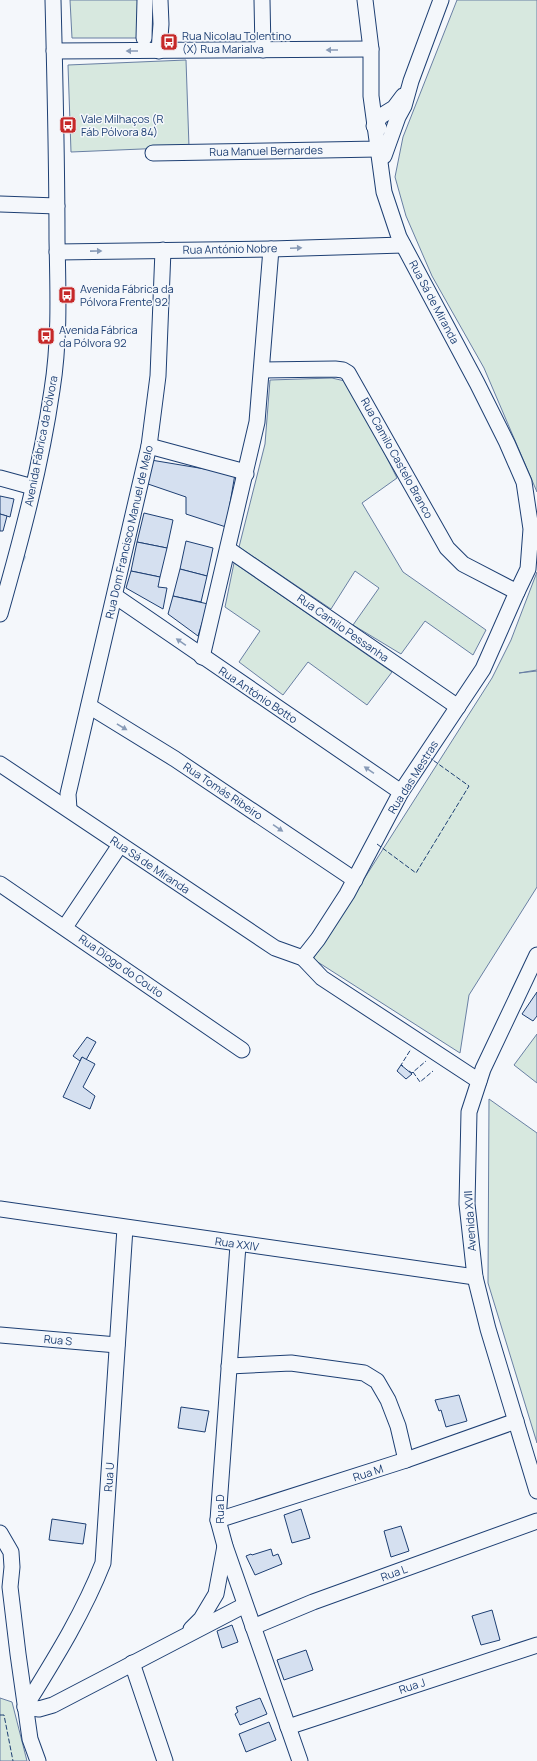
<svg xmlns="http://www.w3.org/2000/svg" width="537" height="1761" font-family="Manrope,sans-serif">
	<rect width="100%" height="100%" fill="#f4f7fb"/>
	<g fill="#d7e8df" stroke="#687fa3">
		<polygon points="70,0 143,0 144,38 72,38"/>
		<polygon points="457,0 537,0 537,492 484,368 432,276 406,216 395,177 403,137"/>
		<polygon points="186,60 189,147 71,152 68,65"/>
		<polygon points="332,378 349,382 397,478 362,503 403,572 486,630 473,655 425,621 401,654 353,625 379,588 355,571 331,609 239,547 265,444 270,380"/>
		<polygon points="234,563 392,672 367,705 308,662 283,695 239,662 260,631 225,607"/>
		<polygon points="537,572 537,670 519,673 537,671 537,887 469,995 460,1053 313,959 492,678 511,640"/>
		<polygon points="537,1034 537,1083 514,1065"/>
		<polygon points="489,1099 537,1133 537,1443 488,1283"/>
		<polygon points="0,1698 12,1702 27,1761 0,1761"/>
	</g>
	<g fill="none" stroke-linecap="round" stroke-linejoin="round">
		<polyline stroke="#bed0e5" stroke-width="4" points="20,564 24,557"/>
	</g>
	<g fill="#d5e0f0" stroke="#1d3f73">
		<polygon points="151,460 235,474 226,527 186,514 186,497 148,484"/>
		<polygon points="0,496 14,499 10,517 0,514"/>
		<polygon points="144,513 173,520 167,548 137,542"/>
		<polygon points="0,514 7,516 3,531 0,531"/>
		<polygon points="186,541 213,548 207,576 180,569"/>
		<polygon points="137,542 167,548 160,577 131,571"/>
		<polygon points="180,569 207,576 201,602 173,596"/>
		<polygon points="131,571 160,577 158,587 167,588 163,609 126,588"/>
		<polygon points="173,596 208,604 198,636 168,614"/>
		<polygon points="537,992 537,1016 533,1021 522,1014"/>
		<polygon points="87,1037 96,1042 86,1060 82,1057 80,1061 73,1056"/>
		<polygon points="82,1057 95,1064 83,1087 95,1096 90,1109 63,1097"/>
		<polygon points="401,1065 412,1074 406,1079 397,1071"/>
		<polygon points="459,1395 467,1421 446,1427 441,1410 439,1411 435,1400"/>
		<polygon points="181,1407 209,1411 205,1432 178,1428"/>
		<polygon points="301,1509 310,1538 292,1543 284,1515"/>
		<polygon points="52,1519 86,1524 83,1544 49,1540"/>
		<polygon points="401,1526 409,1551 391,1557 384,1531"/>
		<polygon points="271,1549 273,1556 278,1554 282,1564 255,1575 246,1556 251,1554 252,1555"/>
		<polygon points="492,1610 500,1640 481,1645 472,1616"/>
		<polygon points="232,1625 238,1642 222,1648 217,1631"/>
		<polygon points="306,1650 313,1670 284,1680 277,1660"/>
		<polygon points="260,1698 267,1714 240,1725 235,1714 238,1712 236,1707"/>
		<polygon points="269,1722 276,1740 246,1752 239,1734"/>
	</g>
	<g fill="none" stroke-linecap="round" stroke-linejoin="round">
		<defs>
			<g id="minor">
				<polyline points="262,0 263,50"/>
				<polyline points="144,38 145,0"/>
				<polyline points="54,51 371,49"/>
				<polyline points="159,51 161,24 160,0"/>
				<polyline points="379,128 374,126 381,116 394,108 403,96"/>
				<polyline points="153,153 378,149 386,146"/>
				<polyline points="384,156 398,117 404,106 411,81 441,0"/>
				<polyline points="0,204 57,206"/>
				<polyline points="57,252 271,249 403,245"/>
				<polyline points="262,370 335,369 343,370 348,373 447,548 463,564 517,592"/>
				<polyline points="149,446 238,470 246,474"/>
				<polyline points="0,478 33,487"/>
				<polyline points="228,549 458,707"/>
				<polyline points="115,596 401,792"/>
				<path d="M0 614C21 540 41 466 52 390 60 340 58 290 57 240 57 160 55 80 53 0"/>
				<polyline points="202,657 257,422 271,249"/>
				<polyline points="89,706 175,759 355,880"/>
				<polyline points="0,764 275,948 303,958 322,978 479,1081"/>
				<polyline points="69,809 68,794 149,446 158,376 163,250"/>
				<polyline points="0,884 242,1050"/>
				<polyline points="65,927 120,845"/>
				<polyline points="537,955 483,1069 469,1112 467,1204 475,1277 488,1329 537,1491"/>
				<polyline points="303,958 318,939 347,894 401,792 483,669 517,592 528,569 531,529 524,482 507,443 477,383 399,237 384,192 371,96 371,49 365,0"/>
				<polyline points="0,1209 475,1277"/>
				<polyline points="238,1245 218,1520 225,1546 300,1761"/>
				<polyline points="0,1335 117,1345"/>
				<polyline points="229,1366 291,1363 364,1373 377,1381 388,1400 398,1426 406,1460"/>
				<polyline points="218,1520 406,1460 516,1421"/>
				<polyline points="0,1533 11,1552 12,1567 10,1587 18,1654 30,1739 38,1761"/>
				<polyline points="253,1627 313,1602 537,1521"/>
				<polyline points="191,1629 201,1619 216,1594 225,1546"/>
				<polyline points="132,1663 165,1761"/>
				<path d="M25 1707C54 1660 83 1614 103 1563L125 1228"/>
				<polyline points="25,1707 39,1709 53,1705 245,1605"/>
				<polyline points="288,1727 537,1645"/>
			</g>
		</defs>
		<use href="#minor" stroke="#1d3f73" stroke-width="17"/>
		<use href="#minor" stroke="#f4f7fb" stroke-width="15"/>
		<g stroke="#1d3f73" stroke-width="1" stroke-dasharray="5 2" stroke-linecap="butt">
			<polyline points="377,844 416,873 469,786 430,758"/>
			<polyline points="403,1066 401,1065 411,1049"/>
			<polyline points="409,1071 412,1073 426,1061"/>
			<polyline points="413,1072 420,1082 433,1071"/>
			<polyline points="0,1715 4,1715 13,1761"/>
		</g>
	</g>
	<defs><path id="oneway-solid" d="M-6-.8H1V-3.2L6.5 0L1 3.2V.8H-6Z"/></defs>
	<g fill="#889bb7">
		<use href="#oneway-solid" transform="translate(332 50) rotate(180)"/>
		<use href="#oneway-solid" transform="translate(132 51) rotate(180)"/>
		<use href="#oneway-solid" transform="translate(296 248) rotate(-2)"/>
		<use href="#oneway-solid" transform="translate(96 251) rotate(-1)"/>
		<use href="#oneway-solid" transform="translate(181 642) rotate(-145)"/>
		<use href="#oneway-solid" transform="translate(122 727) rotate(31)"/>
		<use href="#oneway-solid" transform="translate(369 770) rotate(-146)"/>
		<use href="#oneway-solid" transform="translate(278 828) rotate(34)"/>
	</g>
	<defs>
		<symbol id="bus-square" viewBox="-11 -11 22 22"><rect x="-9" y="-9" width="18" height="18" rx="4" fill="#c62828" stroke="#f4f7fb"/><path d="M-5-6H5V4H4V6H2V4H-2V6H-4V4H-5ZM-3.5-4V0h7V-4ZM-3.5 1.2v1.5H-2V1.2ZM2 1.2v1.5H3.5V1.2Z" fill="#fff"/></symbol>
	</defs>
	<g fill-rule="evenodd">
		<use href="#bus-square" x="159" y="32" width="20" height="20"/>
		<use href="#bus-square" x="58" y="115" width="20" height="20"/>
		<use href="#bus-square" x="57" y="285" width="20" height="20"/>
		<use href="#bus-square" x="36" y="326" width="20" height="20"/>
	</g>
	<g text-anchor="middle" stroke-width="3" stroke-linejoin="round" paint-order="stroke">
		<g font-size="11" fill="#1d3f73" stroke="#f4f7fb" text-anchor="start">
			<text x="182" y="40">Rua Nicolau Tolentino<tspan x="182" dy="13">(X) Rua Marialva</tspan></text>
			<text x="81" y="123">Vale Milhaços (R<tspan x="81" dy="13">Fáb Pólvora 84)</tspan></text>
			<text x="80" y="293">Avenida Fábrica da<tspan x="80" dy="13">Pólvora Frente 92</tspan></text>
			<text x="59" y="334">Avenida Fábrica<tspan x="59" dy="13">da Pólvora 92</tspan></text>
		</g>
		<g font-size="11" fill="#1d3f73" stroke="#f4f7fb">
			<text transform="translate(266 151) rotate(-1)" y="4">Rua Manuel Bernardes</text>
			<text transform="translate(230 249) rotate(-1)" y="4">Rua António Nobre</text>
			<text transform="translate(434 302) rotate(62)" y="4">Rua Sá de Miranda</text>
			<text transform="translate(41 441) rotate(-79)" y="4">Avenida Fábrica da Pólvora</text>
			<text transform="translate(397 458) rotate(61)" y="4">Rua Camilo Castelo Branco</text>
			<text transform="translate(129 532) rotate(-77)" y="4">Rua Dom Francisco Manuel de Melo</text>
			<text transform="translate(343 628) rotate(35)" y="4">Rua Camilo Pessanha</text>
			<text transform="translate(258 695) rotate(34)" y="4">Rua António Botto</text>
			<text transform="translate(413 777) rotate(-58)" y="4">Rua das Mestras</text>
			<text transform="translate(223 791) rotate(34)" y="4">Rua Tomás Ribeiro</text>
			<text transform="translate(150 865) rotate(34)" y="4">Rua Sá de Miranda</text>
			<text transform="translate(121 966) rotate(35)" y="4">Rua Diogo do Couto</text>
			<text transform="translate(470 1221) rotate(-94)" y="4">Avenida XVII</text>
			<text transform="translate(237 1244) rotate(8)" y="4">Rua XXIV</text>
			<text transform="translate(58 1340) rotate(5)" y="4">Rua S</text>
			<text transform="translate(368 1473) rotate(-18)" y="4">Rua M</text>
			<text transform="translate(109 1477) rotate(-86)" y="4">Rua U</text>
			<text transform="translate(220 1509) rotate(-90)" y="4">Rua D</text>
			<text transform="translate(394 1573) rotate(-20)" y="4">Rua L</text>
			<text transform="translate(412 1686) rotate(-18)" y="4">Rua J</text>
		</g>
	</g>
</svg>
